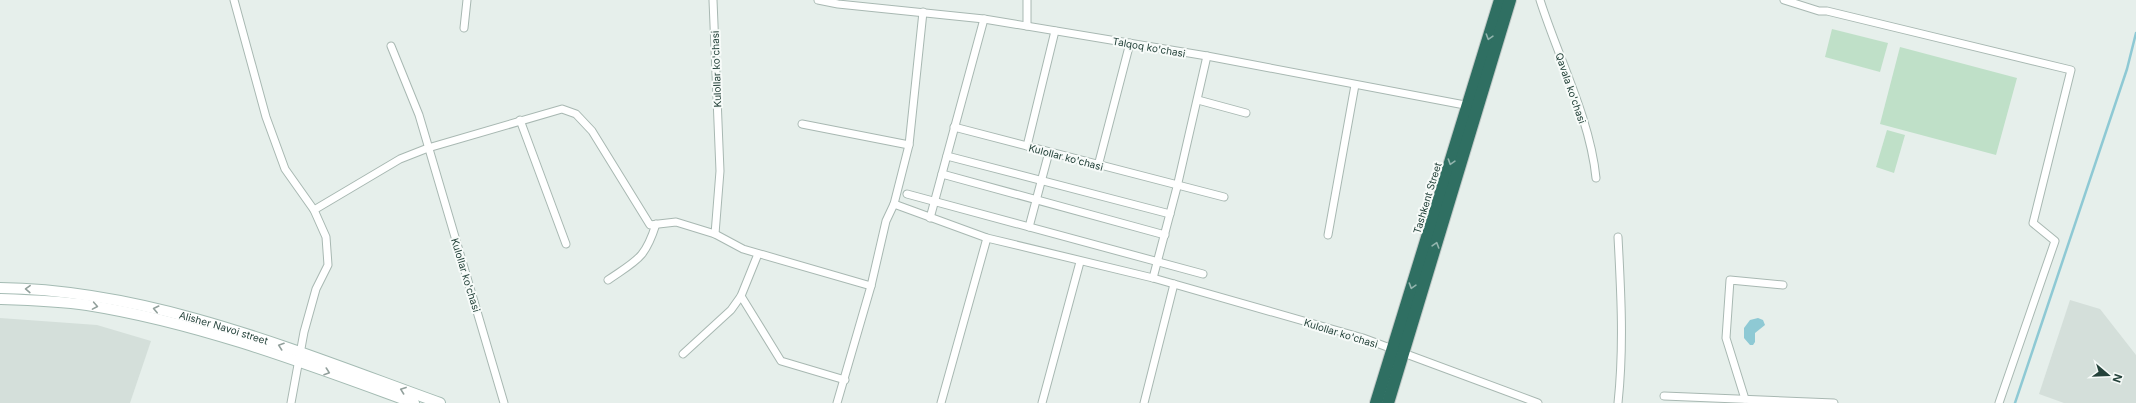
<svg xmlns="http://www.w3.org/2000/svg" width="2136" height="403" font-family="Inter,sans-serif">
	<rect width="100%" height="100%" fill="#e6efeb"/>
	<g fill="#d4dfda">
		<polygon points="2070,300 2100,309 2136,355 2136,403 2064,403 2039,394"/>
		<polygon points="0,318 97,325 151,341 130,403 0,403"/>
	</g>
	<g fill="#bfe0c8">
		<polygon points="1832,29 1888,43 1880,72 1825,57"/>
		<polygon points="1900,47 2017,78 1996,155 1880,124"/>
		<polygon points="1887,130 1905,135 1894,173 1876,167"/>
	</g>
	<polygon fill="#8ec9d4" points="1758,318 1763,320 1765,325 1755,333 1755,342 1753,345 1750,345 1744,338 1744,328 1750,320"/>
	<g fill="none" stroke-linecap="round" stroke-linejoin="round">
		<polyline stroke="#8ec9d4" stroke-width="2.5" points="2015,403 2127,69 2136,33"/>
		<defs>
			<g id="street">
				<polyline points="234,0 266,117 285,169 314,210 326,237 328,265 316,289 304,332 291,403"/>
				<polyline points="713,0 720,171 715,234"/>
				<polyline points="818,0 838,4 984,19 1207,56 1470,106"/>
				<path d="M1540 0C1558 57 1590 118 1596 178"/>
				<polyline points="1784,0 1819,11 1827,11 2071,70 2033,223 2055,241 1999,403"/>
				<polyline points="1027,26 1027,0"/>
				<polyline points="464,28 467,0"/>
				<polyline points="391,46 419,115 504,403"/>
				<polyline points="1198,100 1246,113"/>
				<polyline points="520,120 566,244"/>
				<polyline points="802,124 909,145"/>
				<polyline points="954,127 1224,197"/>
				<polyline points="1027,146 1055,31"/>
				<polyline points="947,156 1170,214"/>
				<polyline points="1098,166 1130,43"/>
				<polyline points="942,174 1165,235"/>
				<polyline points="907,194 1203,274"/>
				<polyline points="894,204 987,238 1153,278 1363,338 1538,403"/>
				<polyline points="314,210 400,159 428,148 562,109 576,114 592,131 650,225 676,222 715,234 743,249 871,286"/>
				<polyline points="930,218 984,19"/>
				<polyline points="1029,227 1049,152"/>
				<polyline points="1328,235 1355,85"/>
				<path d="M1618 237C1621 293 1624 347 1618 403"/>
				<polyline points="1153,278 1177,187 1207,56"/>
				<path d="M608 280C637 260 645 259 656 224"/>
				<polyline points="741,296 781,361 845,380"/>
				<polyline points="683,354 731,310 741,296 758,254"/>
				<polyline points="1664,396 1834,403"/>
				<polyline points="1745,399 1726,338 1730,280 1783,285"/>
				<polyline points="837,403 871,286 886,221 894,204 909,145 923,12"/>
				<polyline points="941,403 987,238"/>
				<polyline points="1042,403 1080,262"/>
				<polyline points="1144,403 1174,284"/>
			</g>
			<g id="secondary">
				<path id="s1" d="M0 288C153 290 298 352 440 403"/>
				<path d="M0 299C29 300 59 301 87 305 200 323 307 364 414 403"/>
			</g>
			<g id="highway">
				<polyline points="1376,403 1500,0"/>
				<polyline points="1388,403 1510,0"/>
			</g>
		</defs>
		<use href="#street" stroke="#a8b8b2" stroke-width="9"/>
		<use href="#secondary" stroke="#a4bbb3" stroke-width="12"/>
		<use href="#highway" stroke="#c2cac8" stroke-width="14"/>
		<use href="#street" stroke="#fff" stroke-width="7"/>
		<use href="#secondary" stroke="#fff" stroke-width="10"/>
		<use href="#highway" stroke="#2f6f62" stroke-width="12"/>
	</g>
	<defs><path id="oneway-chevron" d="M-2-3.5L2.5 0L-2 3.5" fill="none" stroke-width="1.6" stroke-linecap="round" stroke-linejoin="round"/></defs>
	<g stroke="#93b5ae">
		<use href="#oneway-chevron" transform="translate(1489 37) rotate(107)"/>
		<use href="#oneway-chevron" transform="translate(1451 162) rotate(107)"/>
		<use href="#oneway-chevron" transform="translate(1436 245) rotate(-73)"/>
		<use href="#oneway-chevron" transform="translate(1412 286) rotate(107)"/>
	</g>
	<g stroke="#92a09c">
		<use href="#oneway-chevron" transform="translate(28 289) rotate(-178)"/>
		<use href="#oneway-chevron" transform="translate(95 306) rotate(10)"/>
		<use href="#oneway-chevron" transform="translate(156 309) rotate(-167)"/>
		<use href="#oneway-chevron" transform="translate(281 346) rotate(-161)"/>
		<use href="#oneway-chevron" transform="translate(327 372) rotate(19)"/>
		<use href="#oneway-chevron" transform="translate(403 390) rotate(-160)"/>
	</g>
	<g text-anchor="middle" stroke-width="4" stroke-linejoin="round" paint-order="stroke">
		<g font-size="10" fill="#24423a" stroke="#f7fbf9">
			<text transform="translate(1149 47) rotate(10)" y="4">Talqoq ko'chasi</text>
			<text transform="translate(716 69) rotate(-92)" y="4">Kulollar ko'chasi</text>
			<text transform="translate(1571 88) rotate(71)" y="4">Qavala ko'chasi</text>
			<text transform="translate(1066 157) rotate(15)" y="4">Kulollar ko'chasi</text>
			<text transform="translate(1427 198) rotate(-73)" y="4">Tashkent Street</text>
			<text transform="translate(466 275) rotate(73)" y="4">Kulollar ko'chasi</text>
			<text dy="4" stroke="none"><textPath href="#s1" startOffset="228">Alisher Navoi street</textPath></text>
			<text transform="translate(1341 333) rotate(17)" y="4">Kulollar ko'chasi</text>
		</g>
	</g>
	<g transform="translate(2108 375) rotate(109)" stroke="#f7fbf9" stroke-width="3" paint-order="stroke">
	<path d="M0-3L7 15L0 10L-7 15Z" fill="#24423a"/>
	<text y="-6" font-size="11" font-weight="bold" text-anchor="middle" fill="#24423a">N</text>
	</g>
</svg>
